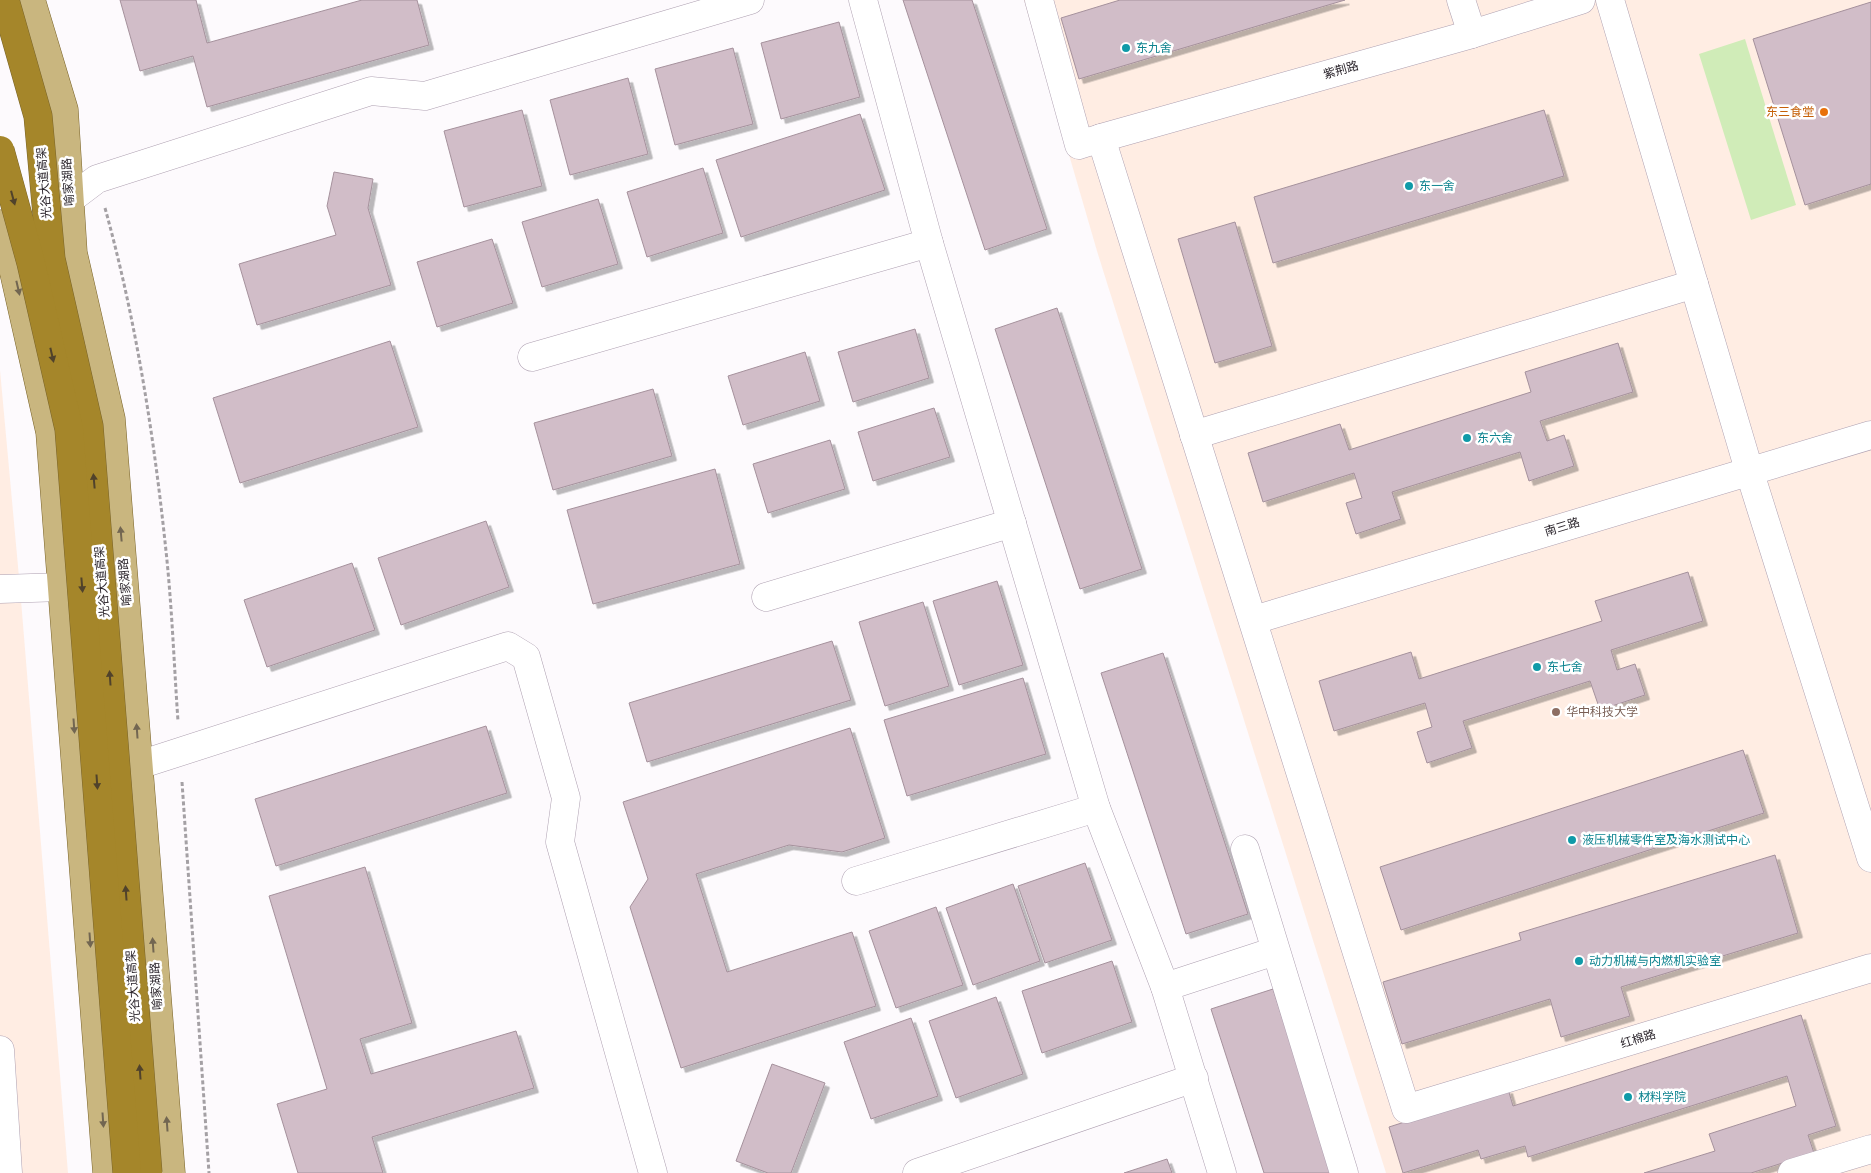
<svg xmlns="http://www.w3.org/2000/svg" width="1871" height="1173" font-family="'Golos Text','Noto Sans SC',sans-serif">
	<defs>
		<filter id="shadow"><feDropShadow dx="4.5" dy="4.5" stdDeviation="0" flood-color="#0004"/></filter>
	</defs>
	<rect width="100%" height="100%" fill="#fdfafd"/>
	<g fill="#ffede3">
		<polygon points="1024,0 1871,0 1871,1173 1386,1173 1097,251"/>
		<polygon points="0,370 20,588 68,1173 0,1173"/>
	</g>
	<polygon fill="#d0ecb8" points="1745,39 1796,205 1751,220 1699,54"/>
	<g fill="#d1bdc8" stroke="#a5919c" filter="url(#shadow)">
		<polygon points="120,0 196,0 207,43 362,0 417,0 429,45 207,107 193,56 140,71"/>
		<polygon points="903,0 972,0 1047,229 985,250"/>
		<polygon points="1120,0 1345,0 1079,79 1061,18"/>
		<polygon points="1871,2 1871,184 1805,205 1753,39"/>
		<polygon points="839,22 860,97 781,119 761,43"/>
		<polygon points="733,48 753,124 675,145 655,69"/>
		<polygon points="628,78 648,154 570,175 550,100"/>
		<polygon points="522,110 542,186 464,207 444,131"/>
		<polygon points="1544,110 1564,176 1273,263 1254,197"/>
		<polygon points="860,114 885,190 741,237 716,160"/>
		<polygon points="703,168 723,233 647,257 627,192"/>
		<polygon points="334,172 373,179 368,208 391,285 257,325 239,264 336,235 327,206"/>
		<polygon points="598,199 618,264 542,287 522,222"/>
		<polygon points="1235,222 1272,346 1215,363 1178,239"/>
		<polygon points="492,239 513,303 437,327 417,262"/>
		<polygon points="1057,308 1142,569 1080,589 995,329"/>
		<polygon points="915,329 929,378 853,402 838,352"/>
		<polygon points="390,341 418,427 240,483 213,398"/>
		<polygon points="1618,343 1633,392 1540,421 1547,441 1564,435 1574,466 1529,481 1520,452 1392,492 1401,519 1356,534 1346,503 1362,498 1354,473 1263,502 1248,453 1340,424 1349,450 1531,392 1525,372"/>
		<polygon points="805,352 820,401 743,425 728,376"/>
		<polygon points="653,389 672,456 553,490 534,423"/>
		<polygon points="934,408 950,457 873,481 858,432"/>
		<polygon points="830,440 845,489 768,513 753,464"/>
		<polygon points="715,469 740,564 593,604 567,510"/>
		<polygon points="486,521 509,587 401,625 378,558"/>
		<polygon points="352,563 375,630 267,667 244,600"/>
		<polygon points="1688,572 1703,621 1611,650 1617,670 1635,664 1645,695 1600,710 1590,681 1463,721 1472,748 1427,763 1417,732 1432,727 1425,703 1334,731 1319,681 1411,652 1419,679 1602,621 1595,601"/>
		<polygon points="997,581 1023,665 959,685 933,601"/>
		<polygon points="923,602 949,686 885,706 859,622"/>
		<polygon points="832,641 851,700 647,762 629,703"/>
		<polygon points="1163,653 1248,914 1186,934 1101,673"/>
		<polygon points="1023,678 1046,754 907,796 884,720"/>
		<polygon points="486,726 507,793 276,866 255,799"/>
		<polygon points="850,728 885,838 842,852 789,845 696,874 727,972 852,932 876,1006 681,1068 630,907 648,879 623,802"/>
		<polygon points="1743,750 1764,813 1401,930 1380,867"/>
		<polygon points="1775,855 1798,933 1621,987 1630,1016 1561,1037 1550,999 1402,1044 1383,982 1521,940 1519,933"/>
		<polygon points="1085,863 1112,940 1045,963 1018,886"/>
		<polygon points="365,867 412,1023 360,1039 371,1074 516,1031 534,1088 372,1137 383,1173 298,1173 277,1104 327,1089 269,896"/>
		<polygon points="1013,884 1040,961 973,985 946,908"/>
		<polygon points="936,907 963,985 896,1008 869,931"/>
		<polygon points="1112,961 1132,1022 1042,1053 1022,991"/>
		<polygon points="1273,989 1333,1173 1264,1173 1211,1009"/>
		<polygon points="996,997 1023,1074 956,1098 929,1021"/>
		<polygon points="1801,1015 1836,1126 1808,1135 1814,1153 1751,1173 1644,1173 1715,1151 1709,1134 1796,1106 1787,1076 1528,1157 1525,1146 1481,1159 1478,1150 1403,1173 1389,1127 1508,1089 1513,1106"/>
		<polygon points="911,1018 938,1096 871,1119 844,1042"/>
		<polygon points="772,1064 825,1083 791,1173 768,1173 736,1161"/>
		<polygon points="1167,1159 1172,1173 1124,1173"/>
	</g>
	<g fill="none" stroke-linecap="round" stroke-linejoin="round">
		<defs>
			<g id="minor">
				<polyline points="863,0 929,243 1096,808 1165,987 1222,1173"/>
				<polyline points="1039,0 1079,145 1101,138 1406,1109 1871,968"/>
				<polyline points="1461,0 1472,34"/>
				<polyline points="1610,0 1749,470 1871,858"/>
				<polyline points="1101,138 1472,34 1581,0"/>
				<polyline points="52,213 97,179 371,91 425,96 750,0"/>
				<polyline points="532,357 929,243"/>
				<polyline points="1194,435 1694,284"/>
				<polyline points="0,589 63,587"/>
				<polyline points="766,597 1012,523"/>
				<polyline points="1254,620 1871,435"/>
				<polyline points="139,765 508,646 526,657 566,798 560,842 653,1173"/>
				<polyline points="1245,849 1344,1173"/>
				<polyline points="856,881 1096,808"/>
				<polyline points="1165,987 1275,951"/>
				<polyline points="0,1050 8,1173"/>
				<polyline points="917,1173 1194,1078"/>
				<polyline points="1792,1173 1871,1149"/>
			</g>
			<g id="major">
				<polyline points="31,0 64,110 73,253 111,419 171,1173"/>
				<polyline points="0,224 8,246 50,432 107,1173"/>
			</g>
		</defs>
		<use href="#minor" stroke="#aea0b1" stroke-width="29"/>
		<use href="#major" stroke="#7a642b" stroke-width="29"/>
		<g stroke="#a4a0a4" stroke-width="3" stroke-dasharray="4 2.5" stroke-linecap="butt">
			<path d="M105 208C136 320 154 436 166 551 172 607 174 664 178 721"/>
			<polyline points="182,782 209,1173"/>
		</g>
		<use href="#minor" stroke="#fff" stroke-width="28"/>
		<use href="#major" stroke="#c9b67f" stroke-width="28"/>
		<defs>
			<g id="highway-bridge">
				<polyline points="5,0 38,116 51,259 89,426 148,1173"/>
				<polyline points="0,150 31,263 69,429 127,1173"/>
			</g>
		</defs>
		<use href="#highway-bridge" stroke="#7a642b" stroke-width="29" stroke-linecap="butt"/>
		<use href="#highway-bridge" stroke="#a5862a" stroke-width="28"/>
	</g>
	<defs><path id="oneway-solid" d="M-6-.8H1V-3.2L6.5 0L1 3.2V.8H-6Z" transform="scale(1.25)"/></defs>
	<g fill="#50422b">
		<use href="#oneway-solid" transform="translate(13 198) rotate(75)"/>
		<use href="#oneway-solid" transform="translate(52 355) rotate(77)"/>
		<use href="#oneway-solid" transform="translate(94 481) rotate(-95)"/>
		<use href="#oneway-solid" transform="translate(82 585) rotate(85)"/>
		<use href="#oneway-solid" transform="translate(110 678) rotate(-94)"/>
		<use href="#oneway-solid" transform="translate(97 782) rotate(86)"/>
		<use href="#oneway-solid" transform="translate(126 893) rotate(-94)"/>
		<use href="#oneway-solid" transform="translate(140 1072) rotate(-94)"/>
	</g>
	<g fill="#726651">
		<use href="#oneway-solid" transform="translate(18 288) rotate(77)"/>
		<use href="#oneway-solid" transform="translate(121 534) rotate(-95)"/>
		<use href="#oneway-solid" transform="translate(74 726) rotate(86)"/>
		<use href="#oneway-solid" transform="translate(137 731) rotate(-94)"/>
		<use href="#oneway-solid" transform="translate(90 940) rotate(86)"/>
		<use href="#oneway-solid" transform="translate(153 945) rotate(-94)"/>
		<use href="#oneway-solid" transform="translate(103 1120) rotate(86)"/>
		<use href="#oneway-solid" transform="translate(167 1124) rotate(-94)"/>
	</g>
	<g fill="#0f9aa8" stroke="#fff" stroke-width="2">
		<circle cx="1126" cy="48" r="5"/>
		<circle cx="1409" cy="186" r="5"/>
		<circle cx="1467" cy="438" r="5"/>
		<circle cx="1537" cy="667" r="5"/>
		<circle cx="1572" cy="840" r="5"/>
		<circle cx="1579" cy="961" r="5"/>
		<circle cx="1628" cy="1097" r="5"/>
	</g>
	<circle fill="#e8710a" stroke="#fff" stroke-width="2" cx="1824" cy="112" r="5"/>
	<circle fill="#8d6e63" stroke="#fff" stroke-width="2" cx="1556" cy="712" r="5"/>
	<g text-anchor="middle" stroke-width="5" stroke-linejoin="round" paint-order="stroke">
		<g font-size="12" fill="#0d838f" stroke="#fff" text-anchor="start">
			<text x="1136" y="52">东九舍</text>
			<text x="1419" y="190">东一舍</text>
			<text x="1477" y="442">东六舍</text>
			<text x="1547" y="671">东七舍</text>
			<text x="1582" y="844">液压机械零件室及海水测试中心</text>
			<text x="1589" y="965">动力机械与内燃机实验室</text>
			<text x="1638" y="1101">材料学院</text>
		</g>
		<g font-size="12" fill="#2b252c" stroke="#fff">
			<text transform="translate(1341 70) rotate(-16)" y="4">紫荆路</text>
			<text transform="translate(68 182) rotate(-94)" y="4">喻家湖路</text>
			<text transform="translate(44 183) rotate(-95)" y="4">光谷大道高架</text>
			<text transform="translate(1562 527) rotate(-17)" y="4">南三路</text>
			<text transform="translate(102 582) rotate(-95)" y="4">光谷大道高架</text>
			<text transform="translate(125 582) rotate(-95)" y="4">喻家湖路</text>
			<text transform="translate(133 986) rotate(-94)" y="4">光谷大道高架</text>
			<text transform="translate(156 986) rotate(-94)" y="4">喻家湖路</text>
			<text transform="translate(1638 1039) rotate(-17)" y="4">红棉路</text>
		</g>
		<g font-size="12" fill="#c56008" stroke="#fff" text-anchor="end">
			<text x="1814" y="116">东三食堂</text>
		</g>
		<g font-size="12" fill="#785e54" stroke="#fff" text-anchor="start">
			<text x="1566" y="716">华中科技大学</text>
		</g>
	</g>
</svg>
